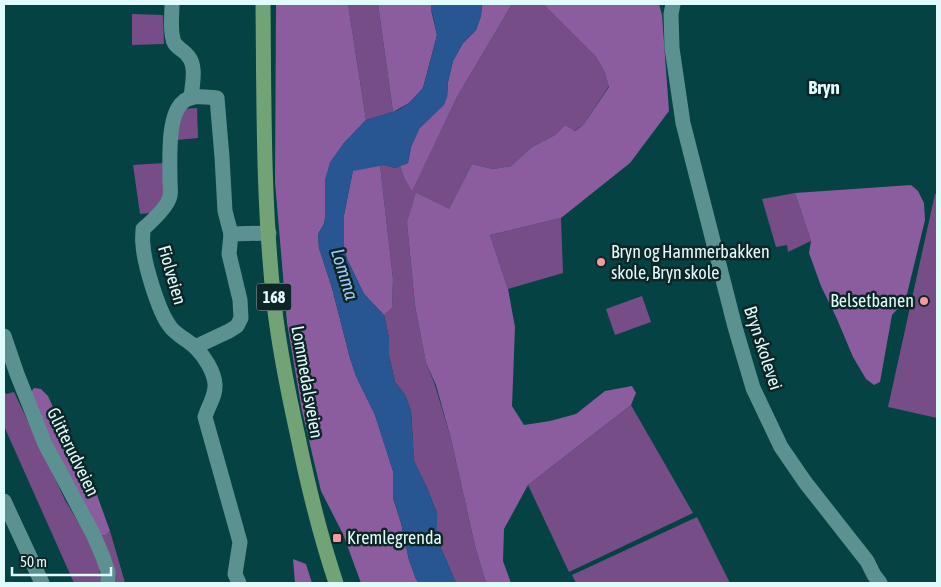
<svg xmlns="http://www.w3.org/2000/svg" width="941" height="587" font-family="'Asap Condensed',sans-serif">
	<rect width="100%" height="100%" fill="#044243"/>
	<g fill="#764d87">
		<polygon points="348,4 378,4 393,112 366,120"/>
		<polygon points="512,4 543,4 596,57 605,73 609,86 583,125 574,131 565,125 555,135 532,147 511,166 493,169 472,164 449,209 407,223 415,306 426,363 435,385 451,439 475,546 486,583 456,583 437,539 437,513 427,488 414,461 411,411 405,395 395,382 389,356 389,338 384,315 392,308 393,279 380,165 385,165 395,168 400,166 404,178 412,190 457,97"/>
		<polygon points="132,14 163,15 164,44 132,45"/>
		<polygon points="197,108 198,138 177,140 180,114 183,109"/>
		<polygon points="164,163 165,197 150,213 140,214 133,165"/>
		<polygon points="795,193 811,241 788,252 787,245 776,247 762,199"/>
		<polygon points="935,194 937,194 937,418 888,407"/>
		<polygon points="561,218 563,273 508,289 490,235"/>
		<polygon points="642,296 651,322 615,335 606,309"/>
		<polygon points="4,391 6,394 14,392 65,500 83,530 96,556 99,566 101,583 74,583 4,426"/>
		<polygon points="631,405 693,513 569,572 528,485"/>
		<polygon points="697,517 730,583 576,583 572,575"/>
		<path d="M110 531 124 579 125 583H116C115 566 109 551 101 536L106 535Z"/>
	</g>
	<g fill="#8b5d9f">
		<polygon points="276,4 348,4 366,120 343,144 325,180 325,218 324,224 318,234 319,248 332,288 350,358 356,376 375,415 393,471 393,498 401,523 409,560 416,579 419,583 361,583 343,534 321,491 302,411 287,323 275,182"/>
		<polygon points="378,4 431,4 431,10 437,35 423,88 409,103 393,112"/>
		<polygon points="482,4 512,4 457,97 412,191 404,178 400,166 408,163 411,147 419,129 447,97 448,82 453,61 463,43 476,30 481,16"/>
		<polygon points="543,4 659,4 662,15 669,111 630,163 561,218 490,235 508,289 515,327 512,406 524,425 550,421 576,414 605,391 632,386 636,393 631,405 528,485 504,529 503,561 511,583 486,583 475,546 451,439 436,385 426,363 415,306 407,223 416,193 449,209 472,164 493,169 511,166 532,147 555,135 565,125 575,131 583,125 609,87 605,73 596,57"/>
		<polygon points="380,165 393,279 392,308 384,315 364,294 347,259 344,247 344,215 353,170"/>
		<polygon points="911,185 918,191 924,203 925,220 907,294 903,303 892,315 880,382 874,385 866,379 853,357 837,319 821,286 809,253 811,241 795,193"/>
		<polygon points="34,388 41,389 48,396 57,416 72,455 84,476 97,495 110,531 106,535 101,536 64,467 32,399 31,392"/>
		<polygon points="293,559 306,564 312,583 295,583"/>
	</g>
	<polygon fill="#275692" points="431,4 482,4 481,16 476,30 463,43 453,61 448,82 447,97 444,105 419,129 411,147 408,163 395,168 385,165 353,171 344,215 344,247 347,259 364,294 384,315 389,338 389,356 395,382 405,395 411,411 414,461 427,488 437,513 437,539 456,583 419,583 416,579 409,560 401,523 393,498 393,471 375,415 356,376 350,358 332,288 319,248 318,234 324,224 325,218 325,180 330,162 343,144 366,120 393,112 400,109 409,103 423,88 437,35 432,12 431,12"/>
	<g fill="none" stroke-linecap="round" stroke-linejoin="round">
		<g stroke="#5b9191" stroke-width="15">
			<path d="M172 4C172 15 170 28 173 39 174 47 184 50 188 56 197 66 192 85 191 98"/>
			<polyline points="673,4 671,14 672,48 683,123 735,327 753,388 781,447 805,482 867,561 874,575 880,583"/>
			<polyline points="4,336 17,374 45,444 93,534 103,557 108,572 108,583"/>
			<polyline points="195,347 229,331 237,326 241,318 240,300 229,254 231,234"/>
			<polyline points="4,501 42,583"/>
			<path d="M239 583 235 574 240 542 205 417C208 406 216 396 215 384 214 371 204 356 195 347 187 339 175 335 169 325 158 310 144 263 143 245 142 240 143 234 143 229 151 222 168 207 170 196 171 191 170 186 170 181 170 161 167 115 183 102 191 94 206 97 217 98L222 157 225 211 231 234 269 233"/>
		</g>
		<path stroke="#71a377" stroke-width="15" d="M263 4C264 103 263 204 274 303 279 348 288 392 298 437 308 486 320 535 336 583"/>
	</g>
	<g fill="#f49aa1" stroke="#0e2525" stroke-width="2">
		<circle cx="601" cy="262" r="5"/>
		<circle cx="924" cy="301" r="5"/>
		<rect x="332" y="533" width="10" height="10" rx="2.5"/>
	</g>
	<g text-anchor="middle" stroke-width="5" stroke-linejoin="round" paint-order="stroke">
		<rect fill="#0e2525" stroke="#a1bbbb" stroke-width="1" x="256.5" y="283.5" width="35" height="27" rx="4"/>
		<g font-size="16" font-weight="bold" fill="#e0fbfb">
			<text x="274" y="303">168</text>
		</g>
		<g font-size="18" fill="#e0fbfb" stroke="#0e2525" text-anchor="start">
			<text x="611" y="258">Bryn og Hammerbakken<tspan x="611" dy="21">skole, Bryn skole</tspan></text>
			<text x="914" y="307" text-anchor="end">Belsetbanen</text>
			<text x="347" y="544">Kremlegrenda</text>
		</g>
		<g font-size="18" fill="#e0fbfb" stroke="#0e2525">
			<text transform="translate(172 275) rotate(74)" y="6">Fiolveien</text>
			<text transform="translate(763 348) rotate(72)" y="6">Bryn skolevei</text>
			<text transform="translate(307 382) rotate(80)" y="6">Lommedalsveien</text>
			<text transform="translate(73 452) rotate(64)" y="6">Glitterudveien</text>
		</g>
		<g font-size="19" font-weight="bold" fill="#e0fbfb" stroke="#0e2525">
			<text x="824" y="94">Bryn</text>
		</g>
		<g font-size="19" font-style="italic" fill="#9fc7fa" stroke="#0e2525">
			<text transform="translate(345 274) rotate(73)" y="7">Lomma</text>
		</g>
	</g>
	<rect width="941" height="587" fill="none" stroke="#e0fbfb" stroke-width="10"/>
	<path d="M12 567v8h99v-8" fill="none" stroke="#e0fbfb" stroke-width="2.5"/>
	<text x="20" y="567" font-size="15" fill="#e0fbfb" stroke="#0e2525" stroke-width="4" paint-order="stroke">50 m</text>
</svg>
